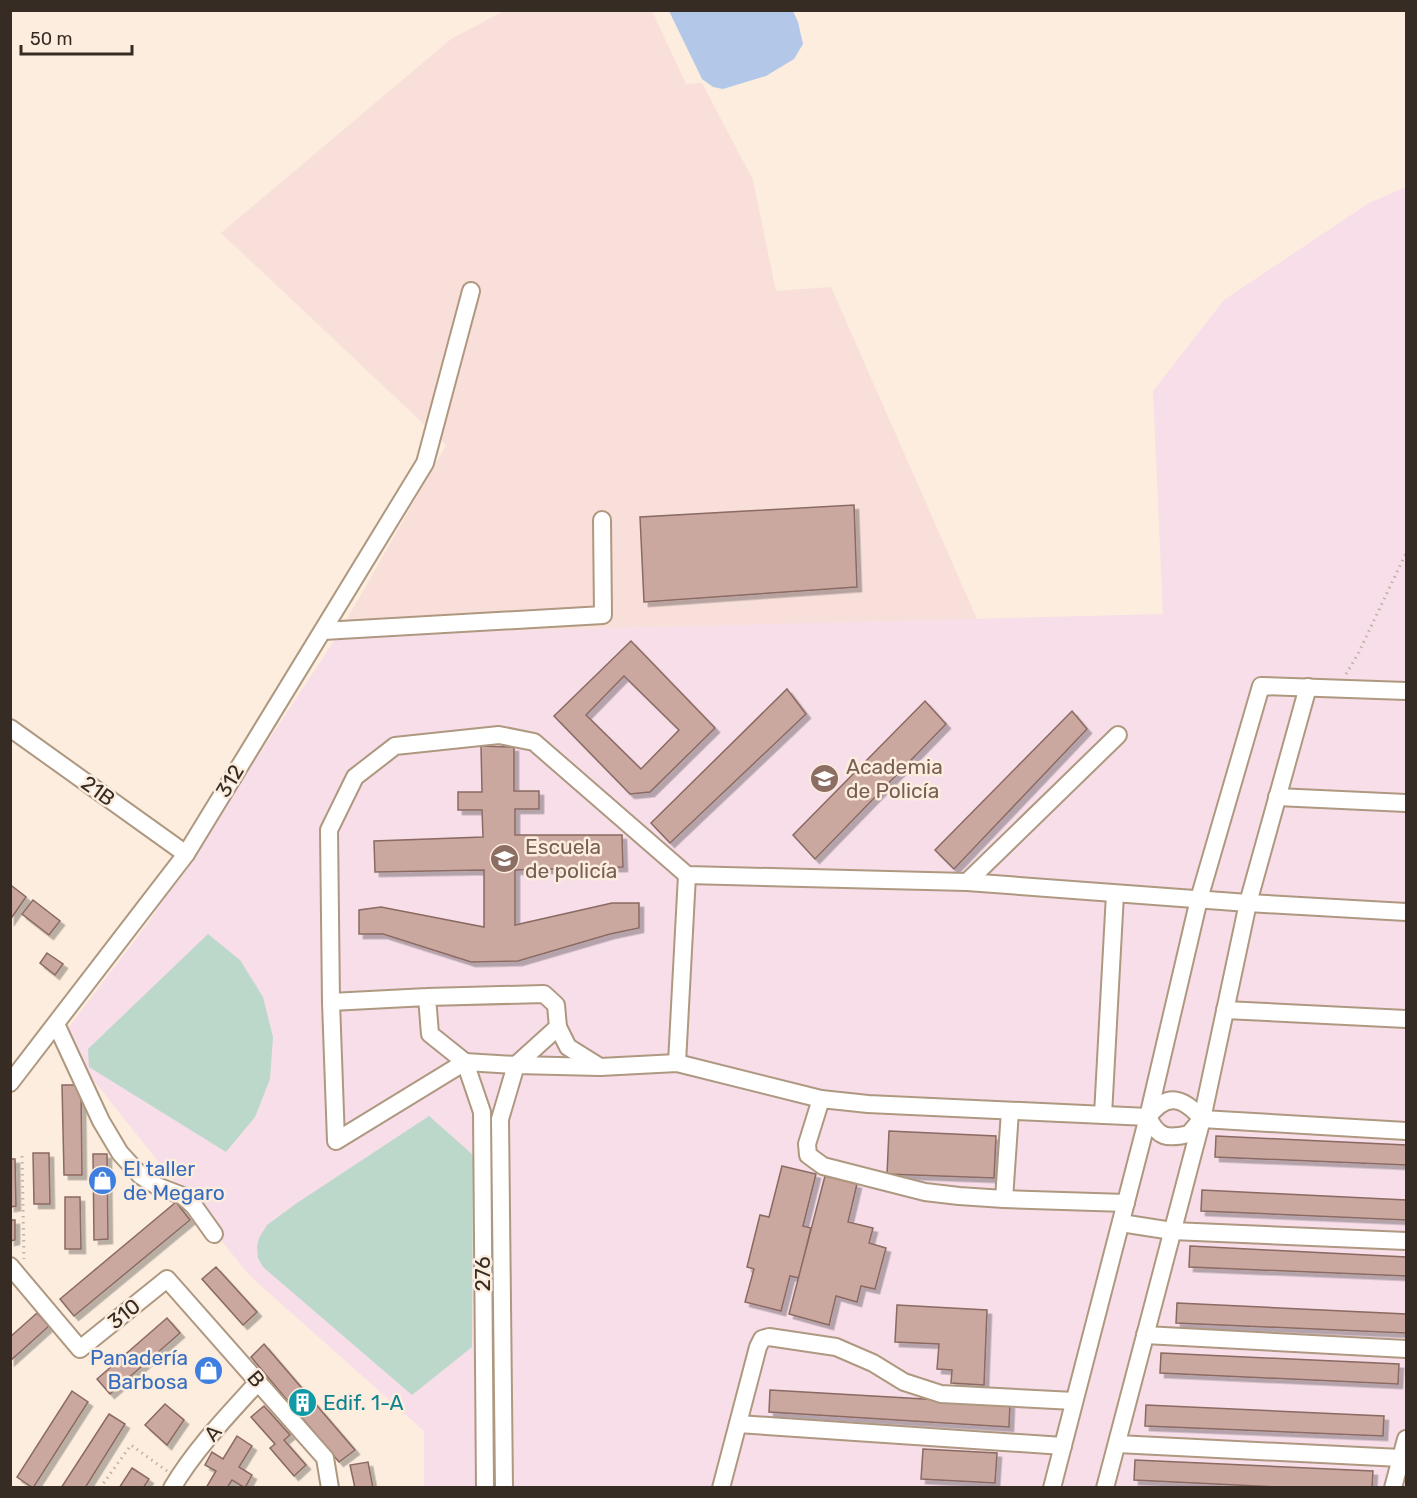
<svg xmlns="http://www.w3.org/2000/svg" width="1417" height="1498" font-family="Rubik,sans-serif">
	<defs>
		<filter id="shadow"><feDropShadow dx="4.5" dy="4.5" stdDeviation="0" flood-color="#0004"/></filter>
	</defs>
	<rect width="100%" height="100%" fill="#fcedde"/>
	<polygon fill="#f9dfda" points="504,11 652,11 686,84 702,83 753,180 776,291 831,287 977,619 338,635 446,445 221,233 451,39"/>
	<polygon fill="#f7dee9" points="1406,187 1406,1487 424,1487 424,1431 249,1275 86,1071 68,1028 148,923 338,635 1163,614 1153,391 1224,300 1369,203"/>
	<g fill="#bcd8cb">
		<polygon points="208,934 240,960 263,997 273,1037 270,1079 255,1117 226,1152 89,1067 88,1049"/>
		<polygon points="429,1116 473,1155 472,1347 412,1395 263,1267 258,1258 257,1246 259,1238 267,1225 297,1203"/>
	</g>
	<polygon fill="#b3c8e8" points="669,11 793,11 798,22 803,44 794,59 766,76 723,89 713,87 702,79"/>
	<g fill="#caa79f" stroke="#8a6a62" stroke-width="1.5" fill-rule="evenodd" filter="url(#shadow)">
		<polygon points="854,505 857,587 644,602 640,517"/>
		<path d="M631 641 715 728 650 792 630 794 554 716ZM624 676 679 730 641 769 586 715Z"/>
		<polygon points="787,689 806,714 670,843 651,823"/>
		<polygon points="925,701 946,724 815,859 793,835"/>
		<polygon points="1072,711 1087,729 954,869 935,850"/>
		<polygon points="481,746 514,747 514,791 539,791 539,809 515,809 515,835 622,835 623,867 515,870 515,925 612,903 639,903 639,928 610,934 518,961 471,962 383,934 359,934 359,910 381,907 484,927 484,870 375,872 374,841 483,837 482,810 458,810 458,792 482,792"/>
		<polygon points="12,886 26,897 10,920 10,888"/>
		<polygon points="33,900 60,921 49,935 22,914"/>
		<polygon points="47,953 63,964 55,975 40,963"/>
		<polygon points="62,1085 81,1085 82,1175 64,1175"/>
		<polygon points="889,1131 996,1136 994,1178 887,1174"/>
		<polygon points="1216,1136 1406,1145 1406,1165 1215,1157"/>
		<polygon points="33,1153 49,1153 50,1204 34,1204"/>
		<polygon points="93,1154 107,1154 108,1239 94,1240"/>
		<polygon points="10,1159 15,1159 16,1206 10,1207"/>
		<polygon points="782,1166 816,1174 803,1226 811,1228 799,1278 790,1276 781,1311 745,1302 754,1269 747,1267 760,1215 769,1217"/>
		<polygon points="825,1176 857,1184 848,1222 873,1228 869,1243 886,1248 875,1289 861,1286 857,1302 836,1296 829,1325 789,1314"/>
		<polygon points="1202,1190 1406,1200 1406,1220 1201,1211"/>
		<polygon points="65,1197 80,1197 81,1249 65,1249"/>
		<polygon points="176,1202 190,1220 74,1316 60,1299"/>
		<polygon points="10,1220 15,1220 15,1240 10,1241"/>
		<polygon points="1190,1246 1406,1257 1406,1276 1189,1267"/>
		<polygon points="216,1267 257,1312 243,1325 202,1279"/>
		<polygon points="1177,1303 1406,1314 1406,1333 1176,1323"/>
		<polygon points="897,1305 987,1310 984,1385 951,1383 952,1370 937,1369 939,1344 895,1342"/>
		<polygon points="37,1313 49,1326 10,1361 10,1337"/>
		<polygon points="167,1318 180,1333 110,1394 97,1379"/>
		<polygon points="264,1344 355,1450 339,1462 251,1357"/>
		<polygon points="1161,1353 1399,1364 1398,1384 1160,1373"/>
		<polygon points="770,1390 1010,1404 1009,1427 769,1412"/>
		<polygon points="72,1391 88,1402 33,1488 17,1477"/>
		<polygon points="165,1404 184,1420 167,1445 145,1425"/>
		<polygon points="1146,1405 1384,1416 1383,1436 1145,1426"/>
		<polygon points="264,1406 290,1435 284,1440 306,1465 294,1476 270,1448 275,1444 251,1417"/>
		<polygon points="109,1414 125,1424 85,1488 61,1488"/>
		<polygon points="237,1436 252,1446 239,1467 252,1475 245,1488 232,1480 227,1488 206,1488 216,1471 205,1465 212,1452 223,1459"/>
		<polygon points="923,1449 997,1453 995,1483 921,1479"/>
		<polygon points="1135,1460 1373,1471 1372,1488 1295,1488 1134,1480"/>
		<polygon points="368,1462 373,1488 355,1488 350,1465"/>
		<polygon points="132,1468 149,1479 143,1488 119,1488"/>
	</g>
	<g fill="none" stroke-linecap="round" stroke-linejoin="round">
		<defs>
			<g id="minor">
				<polyline points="323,631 603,615 602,520"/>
				<polyline points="10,728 186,854"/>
				<polyline points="1277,797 1406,803"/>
				<polyline points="967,882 1118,735"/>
				<polyline points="331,1002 427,997 544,994 556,1005 558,1027 516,1065 465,1062 430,1034 427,997"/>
				<polyline points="1225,1010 1406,1019"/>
				<polyline points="56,1024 101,1121 120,1153 141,1176 157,1186 183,1196 194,1206 214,1234"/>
				<polyline points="558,1027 568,1047 600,1067"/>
				<polyline points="677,1063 687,875"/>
				<polyline points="10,1083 186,854 425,463 471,291"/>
				<polyline points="821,1099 807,1144 808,1155 823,1166 925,1192 959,1196 1004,1199 1126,1203"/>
				<polyline points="1103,1115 1115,894"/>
				<path d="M1200 1121 1189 1134C1167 1139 1158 1138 1148 1117 1167 1092 1183 1097 1202 1119L1406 1131"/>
				<polyline points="1004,1199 1010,1111"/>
				<polyline points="1121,1223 1172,1231 1406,1241"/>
				<polyline points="10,1266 80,1349 167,1279 325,1458 330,1488"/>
				<polyline points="1145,1335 1406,1349"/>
				<polyline points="738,1424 1063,1446"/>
				<polyline points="1117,1444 1401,1458"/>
				<path d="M172 1488C195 1449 228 1415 258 1382"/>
				<polyline points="485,1488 482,1112 465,1062 336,1141 331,1002 329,830 355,777 395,746 499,735 534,742 687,875 967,882 1248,903 1406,912"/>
				<polyline points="504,1488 500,1119 516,1065 600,1067 677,1063 821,1099 868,1104 1148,1117"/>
				<polyline points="721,1488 758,1347 762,1339 769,1337 836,1347 873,1363 904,1382 941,1394 1074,1401"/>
				<polyline points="1052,1488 1148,1117 1199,899 1261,686 1406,691"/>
				<polyline points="1105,1488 1202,1119 1248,903 1308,687"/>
				<polyline points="1393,1488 1406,1439"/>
			</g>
		</defs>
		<use href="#minor" stroke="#af9880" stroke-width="20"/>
		<g stroke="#c0b2a5" stroke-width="3" stroke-dasharray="1.5 4.5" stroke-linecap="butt">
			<polyline points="1346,674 1358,654 1406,553"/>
			<polyline points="22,1156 24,1259"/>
			<polyline points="100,1488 131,1445 167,1471"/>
		</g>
		<use href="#minor" stroke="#fff" stroke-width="16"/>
	</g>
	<defs>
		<symbol id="university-disc" viewBox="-11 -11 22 22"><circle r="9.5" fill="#8d6e63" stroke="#fcedde"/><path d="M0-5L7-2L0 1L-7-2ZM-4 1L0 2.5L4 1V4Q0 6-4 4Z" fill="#fff"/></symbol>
		<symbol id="school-disc" viewBox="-11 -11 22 22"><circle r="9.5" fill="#8d6e63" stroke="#fcedde"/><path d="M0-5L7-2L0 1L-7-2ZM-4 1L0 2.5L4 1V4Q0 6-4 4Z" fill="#fff"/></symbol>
		<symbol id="shop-disc" viewBox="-11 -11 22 22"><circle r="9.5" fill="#3f7fe0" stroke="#fcedde"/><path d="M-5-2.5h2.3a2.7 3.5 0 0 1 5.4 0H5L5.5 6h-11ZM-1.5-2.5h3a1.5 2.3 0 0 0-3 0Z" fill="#fff"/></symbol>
		<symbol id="building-disc" viewBox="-11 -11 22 22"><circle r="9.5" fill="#0f9aa8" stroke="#fcedde"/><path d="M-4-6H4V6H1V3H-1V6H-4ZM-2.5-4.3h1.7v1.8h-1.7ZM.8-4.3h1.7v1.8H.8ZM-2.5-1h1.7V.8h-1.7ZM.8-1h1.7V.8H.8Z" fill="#fff"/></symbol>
	</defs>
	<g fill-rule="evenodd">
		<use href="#university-disc" x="808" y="762" width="33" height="33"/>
		<use href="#school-disc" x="488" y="842" width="33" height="33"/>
		<use href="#shop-disc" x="86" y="1164" width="33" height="33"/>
		<use href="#shop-disc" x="192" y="1354" width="33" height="33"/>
		<use href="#building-disc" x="286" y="1386" width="33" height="33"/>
	</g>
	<g text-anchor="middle" stroke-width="5" stroke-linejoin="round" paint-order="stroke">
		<g font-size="21" fill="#785e54" stroke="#fcedde" text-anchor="start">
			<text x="846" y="774">Academia<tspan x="846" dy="24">de Policía</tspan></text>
			<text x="525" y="854">Escuela<tspan x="525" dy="24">de policía</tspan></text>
		</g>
		<g font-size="21" fill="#362c23" stroke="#fcedde">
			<text transform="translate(230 781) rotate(-59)" y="7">312</text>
			<text transform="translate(98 791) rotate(36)" y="7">21B</text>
			<text transform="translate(483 1274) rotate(-90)" y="7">276</text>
			<text transform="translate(124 1314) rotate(-39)" y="7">310</text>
			<text transform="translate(256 1379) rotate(49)" y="7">B</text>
			<text transform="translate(213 1433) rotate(-50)" y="7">A</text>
		</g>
		<g font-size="21" fill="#366cbe" stroke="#fcedde" text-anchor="start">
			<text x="123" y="1176">El taller<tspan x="123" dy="24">de Megaro</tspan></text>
			<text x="188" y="1365" text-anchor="end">Panadería<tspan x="188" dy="24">Barbosa</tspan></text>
		</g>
		<g font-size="21" fill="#0d838f" stroke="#fcedde" text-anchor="start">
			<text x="323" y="1410">Edif. 1-A</text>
		</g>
	</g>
	<rect width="1417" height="1498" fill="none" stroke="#362c23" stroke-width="24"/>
	<path d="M21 45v9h111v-9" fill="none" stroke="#362c23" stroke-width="3"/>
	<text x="30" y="45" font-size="18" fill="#362c23" stroke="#fcedde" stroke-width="4.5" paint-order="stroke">50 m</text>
</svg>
